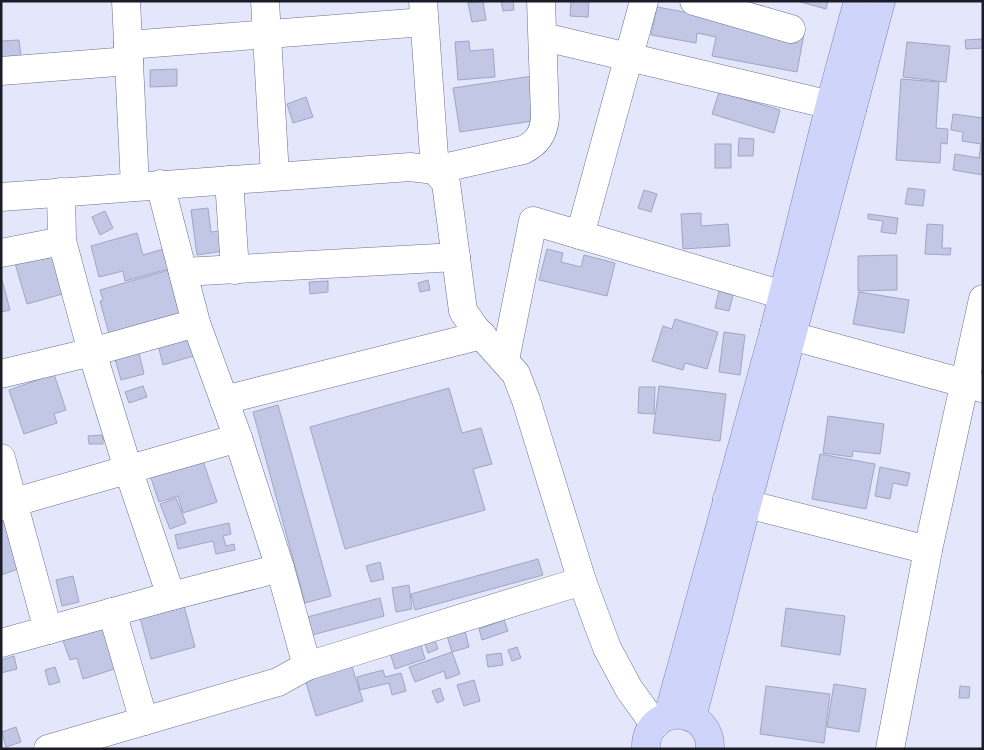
<svg xmlns="http://www.w3.org/2000/svg" width="984" height="750" font-family="Helvetica,sans-serif">
	<rect width="100%" height="100%" fill="#e4e7fb"/>
	<g fill="#c2c7e6" stroke="#a0a5c3">
		<polygon points="483,1 486,20 472,22 468,3"/>
		<polygon points="501,1 513,1 514,10 503,11"/>
		<polygon points="571,1 589,1 588,17 570,16"/>
		<polygon points="797,1 828,1 826,9"/>
		<polygon points="657,7 804,34 797,72 712,56 716,37 697,33 696,43 651,35"/>
		<polygon points="983,39 983,48 966,49 965,40"/>
		<polygon points="19,40 21,57 1,59 1,41"/>
		<polygon points="469,41 470,51 493,49 495,77 458,80 455,42"/>
		<polygon points="907,42 950,46 946,82 903,77"/>
		<polygon points="177,69 177,86 150,87 150,70"/>
		<polygon points="539,75 546,119 460,132 453,88"/>
		<polygon points="901,79 939,82 936,128 948,129 947,144 941,143 940,163 896,160"/>
		<polygon points="719,92 780,110 774,133 712,114"/>
		<polygon points="306,97 313,117 293,123 287,104"/>
		<polygon points="953,114 983,118 983,175 953,170 955,154 979,158 981,144 962,141 963,132 951,130"/>
		<polygon points="739,138 754,139 753,156 738,156"/>
		<rect x="715" y="144" width="16" height="24"/>
		<polygon points="908,188 925,190 923,206 905,204"/>
		<polygon points="644,190 657,194 651,212 638,208"/>
		<polygon points="208,208 211,232 229,230 231,250 197,255 191,210"/>
		<polygon points="105,211 113,228 100,235 92,217"/>
		<polygon points="701,213 701,226 728,224 730,246 683,249 681,214"/>
		<polygon points="868,214 898,218 896,234 881,232 883,221 868,219"/>
		<polygon points="927,224 943,225 942,248 951,248 950,255 925,254"/>
		<polygon points="137,233 143,255 170,247 175,267 125,281 123,271 99,277 91,246"/>
		<polygon points="68,247 80,289 27,304 15,263"/>
		<polygon points="547,249 563,253 561,262 581,267 584,255 615,263 607,296 539,280"/>
		<polygon points="897,255 897,290 858,291 858,256"/>
		<polygon points="176,268 189,311 109,334 100,301 103,300 100,290"/>
		<polygon points="1,276 10,310 1,312"/>
		<polygon points="428,280 430,290 420,292 418,283"/>
		<polygon points="328,281 328,292 310,294 309,282"/>
		<polygon points="719,291 733,295 729,311 715,308"/>
		<polygon points="859,292 909,300 904,333 853,324"/>
		<polygon points="675,319 718,332 707,369 685,363 683,370 652,361 663,326 672,329"/>
		<polygon points="724,332 745,335 740,375 719,372"/>
		<polygon points="202,333 207,352 163,365 158,345"/>
		<polygon points="139,353 144,374 121,380 115,359"/>
		<polygon points="54,374 66,410 54,414 57,423 24,434 9,390"/>
		<polygon points="143,386 147,397 129,403 125,392"/>
		<polygon points="659,386 726,394 720,441 653,433"/>
		<polygon points="639,387 655,387 654,414 638,413"/>
		<polygon points="449,388 462,433 481,428 492,464 473,469 485,510 345,549 310,427"/>
		<polygon points="278,405 331,596 305,603 253,412"/>
		<polygon points="828,416 884,424 880,454 853,451 852,457 823,453"/>
		<polygon points="103,435 103,444 89,444 88,436"/>
		<polygon points="820,454 875,464 866,509 812,499"/>
		<polygon points="202,458 217,502 183,513 178,496 159,502 150,475"/>
		<polygon points="880,467 910,473 907,486 893,483 890,499 875,496"/>
		<polygon points="176,498 186,523 170,529 160,504"/>
		<polygon points="13,514 21,568 1,575 1,517"/>
		<polygon points="229,523 231,534 223,536 226,546 234,544 235,550 216,554 213,541 178,549 175,535"/>
		<polygon points="538,559 543,575 415,610 411,594"/>
		<polygon points="380,562 384,579 371,582 366,566"/>
		<polygon points="73,576 79,602 62,606 56,580"/>
		<polygon points="409,585 412,609 396,612 392,588"/>
		<polygon points="380,598 384,616 312,635 307,617"/>
		<polygon points="183,602 195,647 151,659 139,614"/>
		<polygon points="786,608 845,616 840,655 781,646"/>
		<polygon points="504,620 508,631 482,640 479,629"/>
		<polygon points="116,621 130,664 83,679 77,658 70,660 62,638"/>
		<polygon points="465,631 469,647 452,652 447,636"/>
		<polygon points="434,638 438,649 428,653 424,642"/>
		<polygon points="420,642 425,659 395,669 390,653"/>
		<polygon points="517,647 521,658 512,661 508,650"/>
		<polygon points="452,652 460,674 446,679 444,671 415,682 409,667"/>
		<polygon points="501,653 503,665 488,667 486,655"/>
		<polygon points="14,656 17,669 1,673 1,660"/>
		<polygon points="351,664 363,701 316,716 305,679"/>
		<polygon points="55,667 60,682 49,685 45,670"/>
		<polygon points="383,670 385,677 401,673 406,691 392,695 389,683 360,690 357,677"/>
		<polygon points="474,680 480,701 464,706 457,685"/>
		<polygon points="834,684 866,689 859,732 827,727"/>
		<polygon points="766,686 830,694 824,743 760,734"/>
		<polygon points="960,686 970,687 969,698 959,698"/>
		<polygon points="440,688 444,700 437,703 432,691"/>
		<polygon points="16,727 21,742 6,747 2,732"/>
	</g>
	<g fill="none" stroke-linecap="round" stroke-linejoin="round">
		<defs>
			<g id="minor">
				<polyline points="126,1 135,186"/>
				<polyline points="265,1 275,176"/>
				<path d="M423 1 435 170 523 150C538 143 544 133 545 117L541 1"/>
				<polyline points="694,1 791,29"/>
				<polyline points="544,37 852,110"/>
				<polyline points="128,45 424,22"/>
				<polyline points="1,71 129,61"/>
				<polyline points="229,180 235,270"/>
				<polyline points="160,184 196,323 238,438 280,568 307,666"/>
				<polyline points="61,192 62,241 92,352 128,469 171,596"/>
				<polyline points="1,197 410,167 435,170 446,183 463,311 474,327 516,374 526,400 582,581 607,648 629,689 655,725"/>
				<polyline points="580,235 644,1"/>
				<polyline points="1,253 62,241"/>
				<polyline points="183,272 456,257"/>
				<polyline points="774,331 982,388"/>
				<polyline points="505,360 533,221 783,295"/>
				<polyline points="1,374 92,352 196,323"/>
				<polyline points="224,400 482,335"/>
				<polyline points="1,458 48,630"/>
				<polyline points="727,499 928,550"/>
				<polyline points="1,506 238,438"/>
				<polyline points="112,612 144,721"/>
				<polyline points="1,643 171,596 280,568"/>
				<polyline points="48,749 278,682 307,666 582,581"/>
				<polyline points="890,749 928,550 983,299"/>
			</g>
			<g id="major">
				<polyline points="668,716 774,331 830,104 858,1"/>
				<polyline points="692,718 747,504 881,1"/>
				<path d="M646 749C644 704 711 703 710 749"/>
			</g>
		</defs>
		<use href="#minor" stroke="#6a6f8b" stroke-width="29"/>
		<use href="#major" stroke="#7b81b0" stroke-width="29"/>
		<use href="#minor" stroke="#fff" stroke-width="28"/>
		<use href="#major" stroke="#cfd4fb" stroke-width="28"/>
	</g>
	<rect width="984" height="750" fill="none" stroke="#1b1c27" stroke-width="5"/>
</svg>
